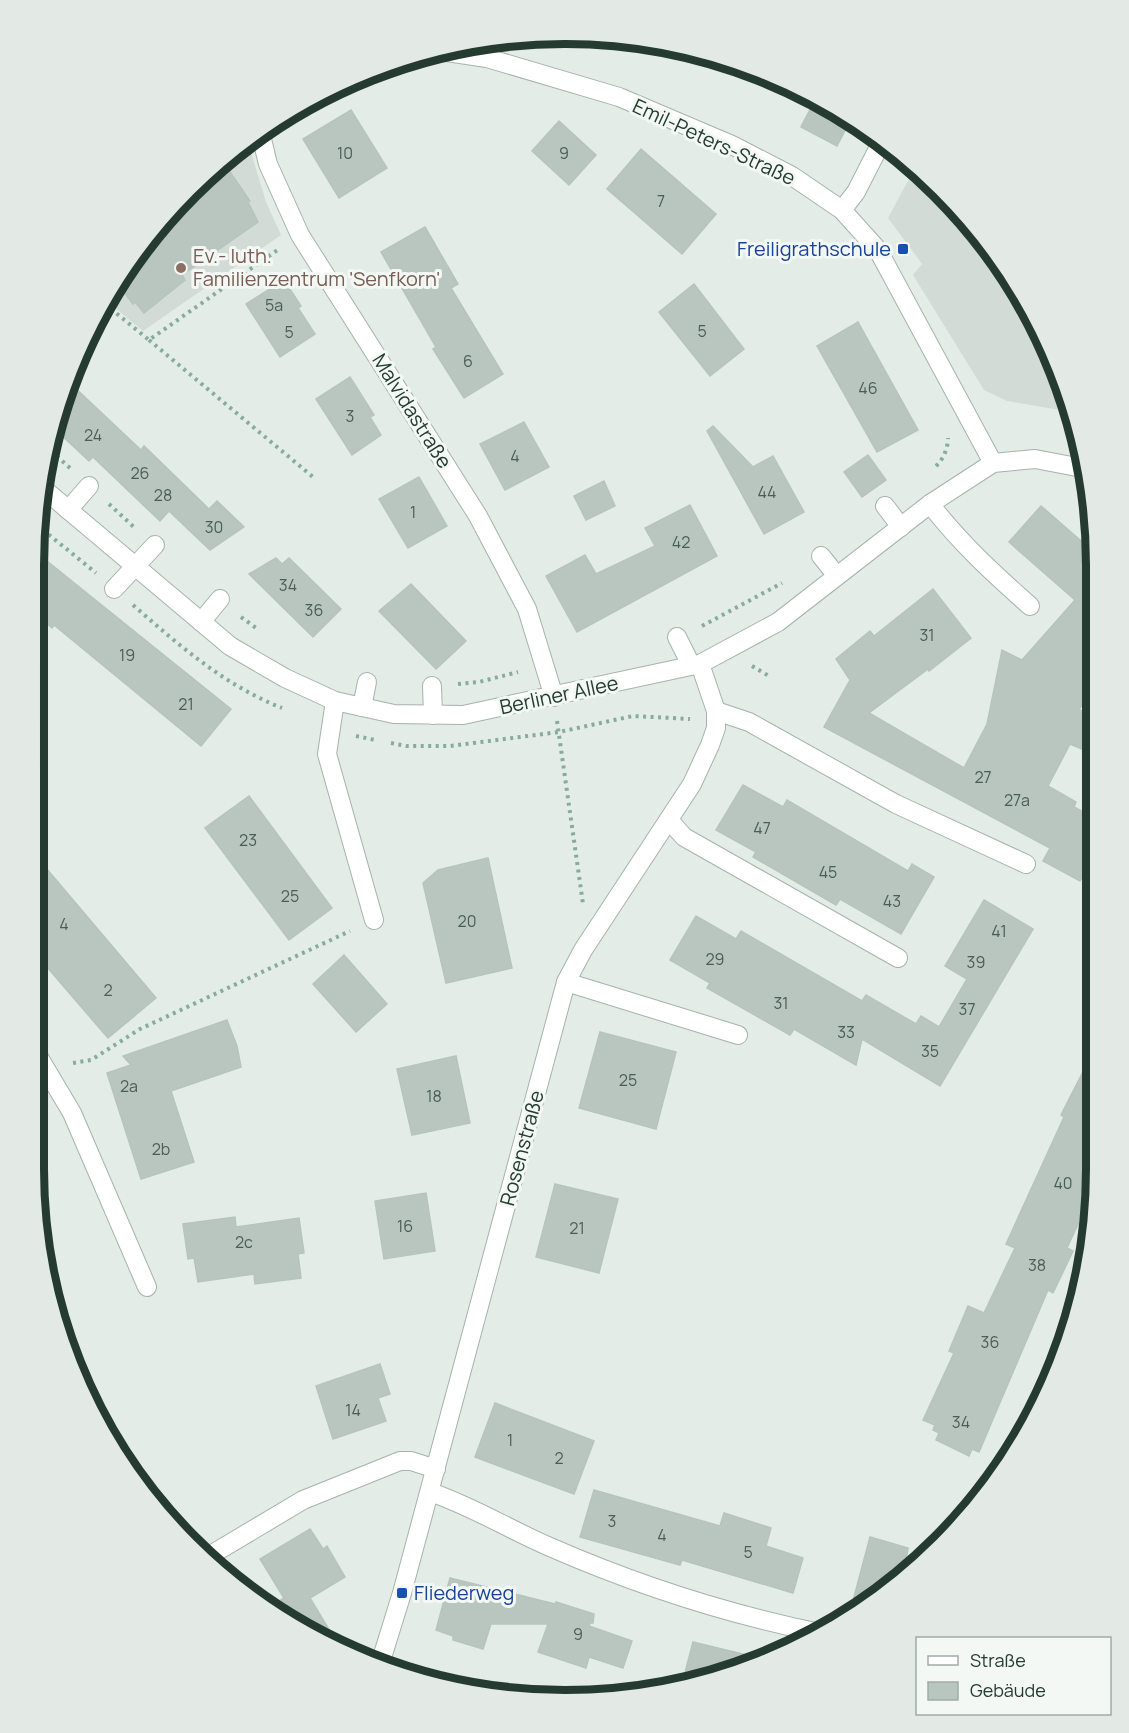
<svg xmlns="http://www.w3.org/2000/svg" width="1129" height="1733" font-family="Manrope,sans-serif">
	<rect width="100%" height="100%" fill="#e3ece6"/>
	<g fill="#d2dbd5">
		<polygon points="247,139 266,202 281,235 143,331 107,301 165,214"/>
		<polygon points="916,166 986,241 1041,330 1072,412 1007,401 984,390 913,275 922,264 888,218"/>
	</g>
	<g fill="#b9c6bf" stroke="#b6c5bc" stroke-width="1.5">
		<polygon points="816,98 831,104 851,119 837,146 801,127"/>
		<polygon points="351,110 387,168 339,198 303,139"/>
		<polygon points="559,121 596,155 569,185 532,151"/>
		<polygon points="641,149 716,214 682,254 607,189"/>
		<polygon points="230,172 250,201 248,202 258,222 182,275 185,280 144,313 135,302 133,304 118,284 161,219"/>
		<polygon points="425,227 458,284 451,288 503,374 464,398 433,349 436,347 381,252"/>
		<polygon points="284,280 301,306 298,308 315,334 280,357 246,304"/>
		<polygon points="694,284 744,349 710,376 659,312"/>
		<polygon points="858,322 918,430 877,452 817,346"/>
		<polygon points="350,377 374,415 370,417 381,435 352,455 316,399"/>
		<polygon points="71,384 141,450 144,446 209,509 217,501 244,527 210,550 169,511 160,521 93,457 89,461 57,431"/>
		<polygon points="524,422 549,467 505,490 480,444"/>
		<polygon points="713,426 753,467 773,456 804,512 764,534 707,431"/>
		<polygon points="868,455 886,480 862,497 844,472"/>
		<polygon points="419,477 447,526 408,548 379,499"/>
		<polygon points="604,481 615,506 586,520 574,496"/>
		<polygon points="690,505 717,556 577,632 546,576 585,555 596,574 655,546 645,528"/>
		<polygon points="1041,506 1095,553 1094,692 1079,709 1094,720 1094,754 1070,744 1048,786 1076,802 1074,807 1093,817 1093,856 1080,881 1043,861 1050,848 824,727 850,680 836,659 870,631 874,636 933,589 971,638 929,671 928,669 869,713 964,768 987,724 1002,650 1022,660 1075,600 1009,542"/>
		<polygon points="37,553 231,709 201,746 54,625 52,628 37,616"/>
		<polygon points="276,558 282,564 289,558 341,609 313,637 249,574"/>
		<polygon points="411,584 466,641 436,669 379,611"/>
		<polygon points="743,785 783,807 787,800 908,871 912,864 934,877 901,934 840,899 836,905 753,857 756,852 716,830"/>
		<polygon points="249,796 332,908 289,940 205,828"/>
		<polygon points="35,855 156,998 108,1038 34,952"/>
		<polygon points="488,858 512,968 446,983 423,883 438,870"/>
		<polygon points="984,900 1033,929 940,1086 862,1039 856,1065 794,1029 790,1035 707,988 710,983 670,960 696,916 736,939 741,931 862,1001 866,995 916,1024 921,1016 939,1027 967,979 945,966"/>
		<polygon points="344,955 387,1004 356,1032 313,984"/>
		<polygon points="227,1020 237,1046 241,1067 171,1091 194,1162 141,1179 107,1073 131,1065 123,1056"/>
		<polygon points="600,1032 676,1052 656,1129 579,1108"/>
		<polygon points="1092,1054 1092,1194 1067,1248 1073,1251 1053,1293 1048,1290 979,1452 972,1449 969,1456 936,1440 939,1433 933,1430 935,1425 923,1420 954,1353 949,1351 968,1306 984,1313 1015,1248 1006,1244 1064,1117 1061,1115"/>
		<polygon points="456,1056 470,1123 412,1135 397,1069"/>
		<polygon points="555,1184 618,1199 599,1273 536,1257"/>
		<polygon points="426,1193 435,1251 384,1259 375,1201"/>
		<polygon points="235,1217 236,1227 299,1218 304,1253 298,1254 301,1278 255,1284 254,1274 198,1282 194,1258 188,1259 183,1224"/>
		<polygon points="380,1364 390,1394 378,1398 386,1421 333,1439 316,1386"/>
		<polygon points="495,1403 594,1441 574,1494 475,1457"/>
		<polygon points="594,1490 720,1526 724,1513 771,1528 766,1546 803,1558 793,1593 682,1560 680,1565 580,1537"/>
		<polygon points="310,1529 323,1549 327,1546 345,1577 310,1598 340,1648 270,1607 284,1598 260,1559"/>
		<polygon points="870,1537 908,1548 905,1567 850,1612"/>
		<polygon points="450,1578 555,1604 556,1602 594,1614 593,1623 590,1623 589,1626 632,1641 623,1668 589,1657 586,1668 538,1652 548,1624 491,1624 483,1649 453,1640 453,1636 436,1630"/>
		<polygon points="693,1642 759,1658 702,1682 682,1684"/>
	</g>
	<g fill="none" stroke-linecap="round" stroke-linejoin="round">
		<defs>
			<g id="minor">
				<polyline points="434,50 487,58 619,97 732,145 792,176 842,210 878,250 993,463"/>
				<polyline points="260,131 268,164 300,235 478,516 527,609 554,697"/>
				<polyline points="842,210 856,192 882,141"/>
				<polyline points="40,486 230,646 285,678 335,701 394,714 463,715 700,664 778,622 930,504 993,463 1035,459 1077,467 1085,471"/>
				<path d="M930 504C960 543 994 574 1030 606"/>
				<polyline points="885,506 901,527"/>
				<polyline points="68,510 89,486"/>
				<polyline points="821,556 837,576"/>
				<polyline points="114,589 155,545"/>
				<polyline points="201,622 220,599"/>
				<polyline points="677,637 691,665"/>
				<polyline points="432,686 433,715"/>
				<polyline points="335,701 327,754 374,920"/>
				<polyline points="362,707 367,682"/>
				<polyline points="716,711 749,722 896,804 1026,864"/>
				<polyline points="669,820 684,837 898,958"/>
				<polyline points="566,982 738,1035"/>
				<polyline points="34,1049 72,1113 147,1287"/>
				<path d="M430 1492C472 1506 510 1530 550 1547 637 1585 727 1614 820 1633"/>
				<polyline points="209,1556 303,1500 400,1461 411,1461 436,1469"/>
				<polyline points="380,1664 402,1593 566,982 583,950 692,784 710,745 716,728 716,711 700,664"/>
			</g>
		</defs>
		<use href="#minor" stroke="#a6b3ac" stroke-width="20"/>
		<g stroke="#87ac9a" stroke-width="4" stroke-dasharray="3 4.5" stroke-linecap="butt">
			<polyline points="105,304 149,340 279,249"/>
			<polyline points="149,340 313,477"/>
			<polyline points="51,451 70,468"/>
			<path d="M936 466C944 459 948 447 948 438"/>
			<polyline points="109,504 136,529"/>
			<polyline points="37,525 96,573"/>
			<path d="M133 605C180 646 224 685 282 708"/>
			<polyline points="241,617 259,630"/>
			<polyline points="702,626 782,583"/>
			<polyline points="752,666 769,676"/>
			<polyline points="458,684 479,682 518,672"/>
			<polyline points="557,721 583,904"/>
			<polyline points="356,736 375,740"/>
			<polyline points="391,743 406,746 450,746 559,732 633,716 690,719"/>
			<polyline points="73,1063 91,1060 140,1029 350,931"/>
		</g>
		<use href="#minor" stroke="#fff" stroke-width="18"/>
	</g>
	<g fill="#1a4fb4" stroke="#f3f8f5" stroke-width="2">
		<rect x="897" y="243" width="12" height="12" rx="3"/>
		<rect x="396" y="1587" width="12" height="12" rx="3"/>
	</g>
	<circle fill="#8d6e63" stroke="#f3f8f5" stroke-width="2" cx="181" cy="268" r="6"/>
	<g text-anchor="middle" stroke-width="6" stroke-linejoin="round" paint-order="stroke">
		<g font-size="16" fill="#4a5e54">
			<text x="345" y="159">10</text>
			<text x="564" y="159">9</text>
			<text x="661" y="207">7</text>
			<text x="274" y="311">5a</text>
			<text x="702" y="337">5</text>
			<text x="289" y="338">5</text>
			<text x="468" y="367">6</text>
			<text x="868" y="394">46</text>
			<text x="350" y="422">3</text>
			<text x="93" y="441">24</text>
			<text x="515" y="462">4</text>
			<text x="140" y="479">26</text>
			<text x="767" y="498">44</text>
			<text x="163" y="501">28</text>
			<text x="413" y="518">1</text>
			<text x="214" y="533">30</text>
			<text x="681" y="548">42</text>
			<text x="288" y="591">34</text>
			<text x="314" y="616">36</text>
			<text x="927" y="641">31</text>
			<text x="127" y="661">19</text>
			<text x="186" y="710">21</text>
			<text x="983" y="783">27</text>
			<text x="1017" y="806">27a</text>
			<text x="762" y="834">47</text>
			<text x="248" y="846">23</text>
			<text x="828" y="878">45</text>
			<text x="290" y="902">25</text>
			<text x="892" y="907">43</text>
			<text x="467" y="927">20</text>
			<text x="64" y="930">4</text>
			<text x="999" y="937">41</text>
			<text x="715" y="965">29</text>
			<text x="976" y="968">39</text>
			<text x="108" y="996">2</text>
			<text x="781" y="1009">31</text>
			<text x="967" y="1015">37</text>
			<text x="846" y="1038">33</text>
			<text x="930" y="1057">35</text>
			<text x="628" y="1086">25</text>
			<text x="129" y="1092">2a</text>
			<text x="434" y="1102">18</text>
			<text x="161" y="1155">2b</text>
			<text x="1063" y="1189">40</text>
			<text x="405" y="1232">16</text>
			<text x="577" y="1234">21</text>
			<text x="244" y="1248">2c</text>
			<text x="1037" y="1271">38</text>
			<text x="990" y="1348">36</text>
			<text x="353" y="1416">14</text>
			<text x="961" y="1428">34</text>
			<text x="510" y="1446">1</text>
			<text x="559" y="1464">2</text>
			<text x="612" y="1527">3</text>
			<text x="662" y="1541">4</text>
			<text x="748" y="1558">5</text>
			<text x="578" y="1640">9</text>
		</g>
		<g font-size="20" fill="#253b31" stroke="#f3f8f5">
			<text transform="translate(714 142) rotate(25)" y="7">Emil-Peters-Straße</text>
			<text transform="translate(412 411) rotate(58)" y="7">Malvidastraße</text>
			<text transform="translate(559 695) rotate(-12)" y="7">Berliner Allee</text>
			<text transform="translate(522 1148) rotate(-75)" y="7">Rosenstraße</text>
		</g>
		<g font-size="20" fill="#164399" stroke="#f3f8f5" text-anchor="end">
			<text x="891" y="256">Freiligrathschule</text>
			<text x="414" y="1600" text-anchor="start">Fliederweg</text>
		</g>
		<g font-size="20" fill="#785e54" stroke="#f3f8f5" text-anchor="start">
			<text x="193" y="263">Ev.- luth.<tspan x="193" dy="23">Familienzentrum 'Senfkorn'</tspan></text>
		</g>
	</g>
	<path d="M0 0H1129V1733H0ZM565 44H565A521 521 0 0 1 1086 565V1169A521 521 0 0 1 565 1690H565A521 521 0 0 1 44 1169V565A521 521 0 0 1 565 44Z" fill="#e3e9e5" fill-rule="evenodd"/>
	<path fill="none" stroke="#253b31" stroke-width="8" d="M565 44H565A521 521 0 0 1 1086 565V1169A521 521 0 0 1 565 1690H565A521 521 0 0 1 44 1169V565A521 521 0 0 1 565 44Z"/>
	<rect x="916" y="1637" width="195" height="78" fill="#f3f8f5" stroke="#a1aca7" stroke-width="1.5"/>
	<rect x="928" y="1656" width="30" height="9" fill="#ffffff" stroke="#a1aca7" stroke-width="1.5"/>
	<text x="970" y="1667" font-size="18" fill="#253b31">Straße</text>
	<rect x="928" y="1682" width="30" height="18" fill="#b9c6bf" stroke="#a1aca7" stroke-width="1.5"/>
	<text x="970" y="1697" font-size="18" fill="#253b31">Gebäude</text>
</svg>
